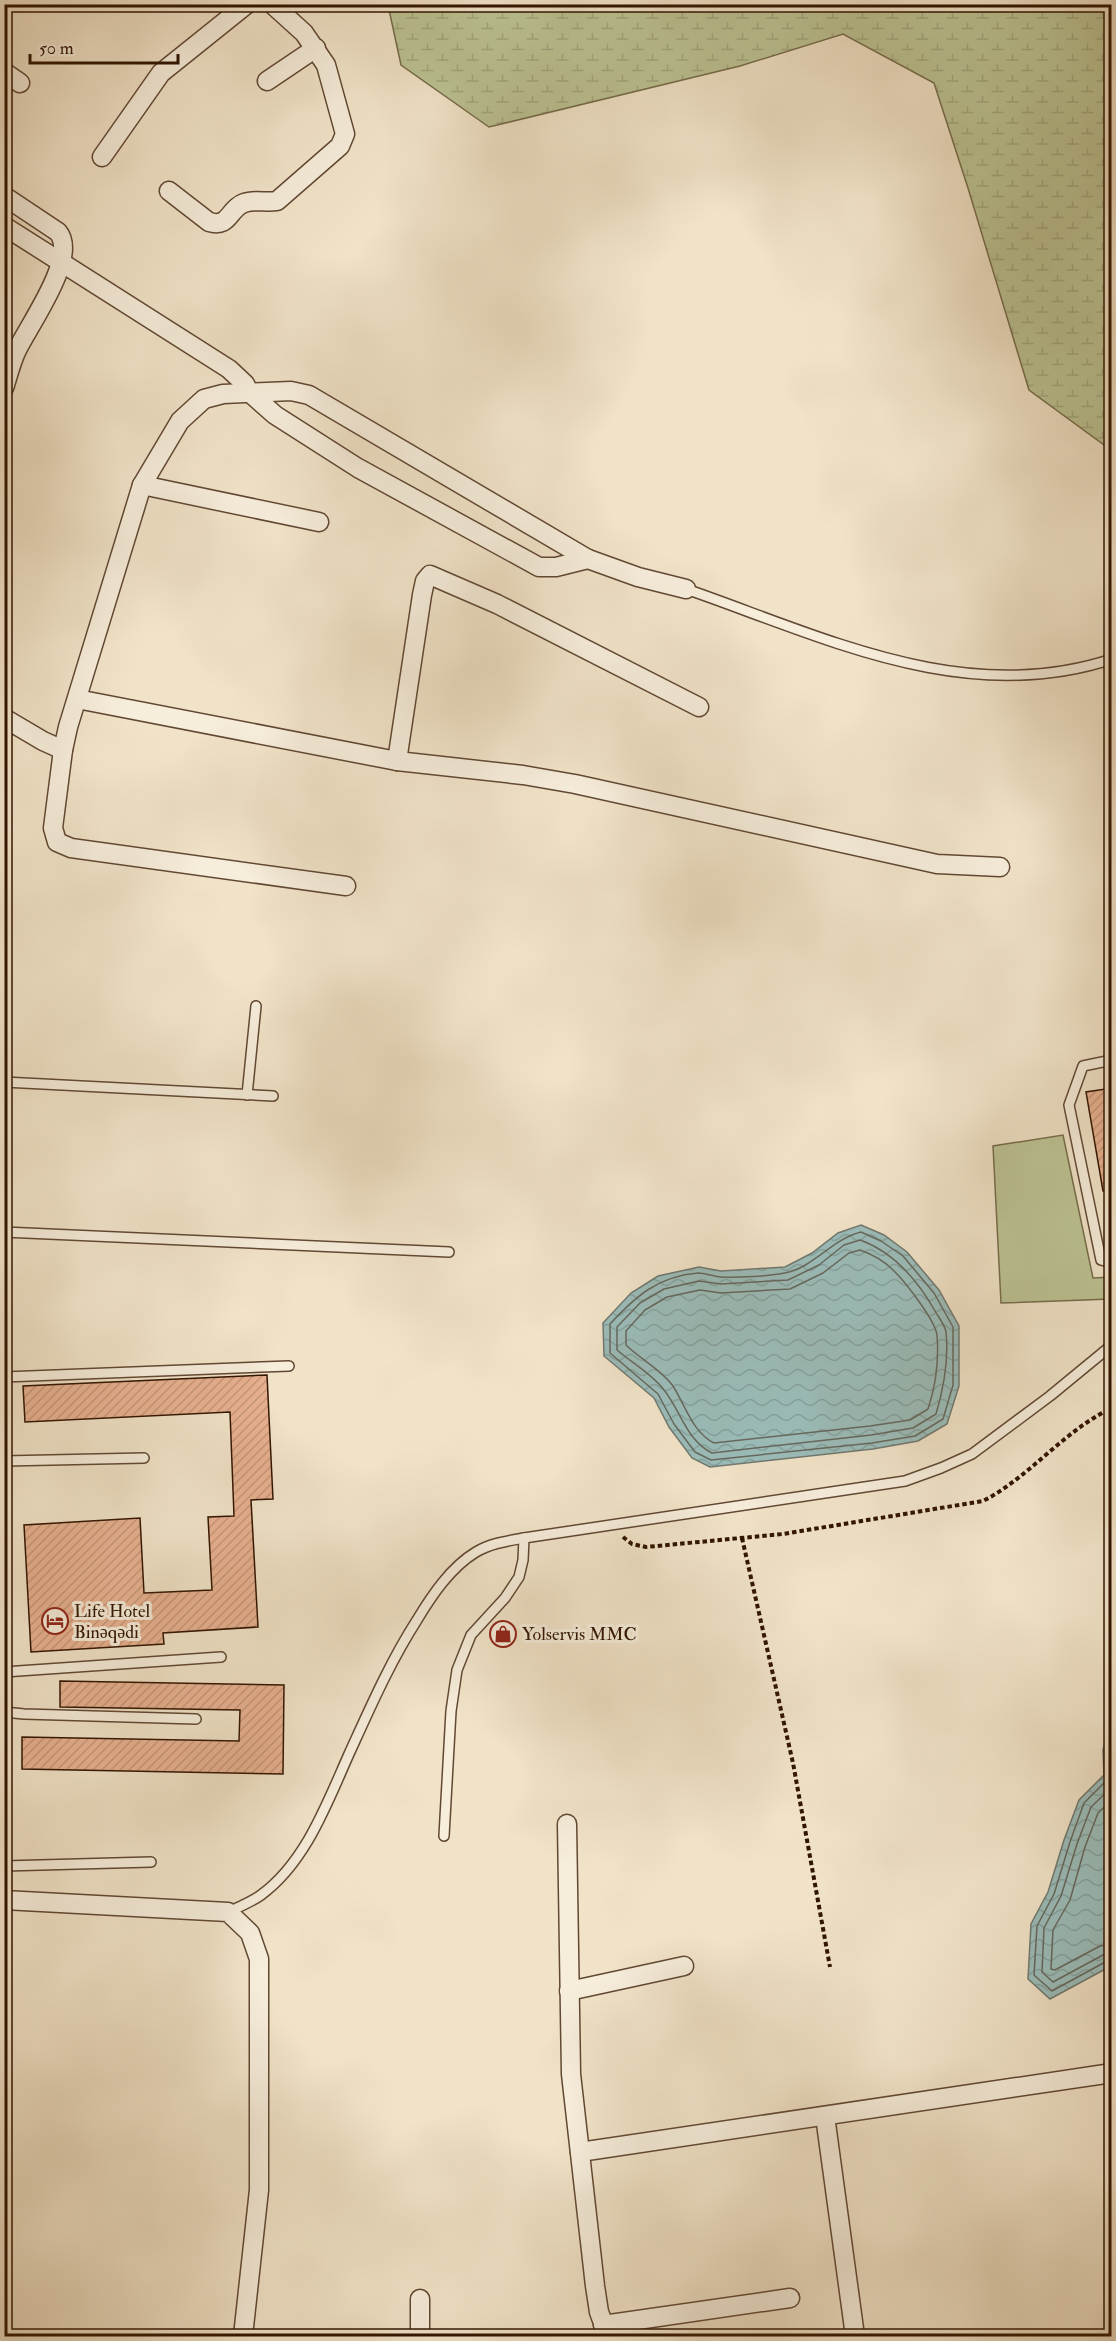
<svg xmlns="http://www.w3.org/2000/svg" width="1116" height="2341" font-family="'IM FELL Double Pica',serif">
	<defs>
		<pattern id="wetland-marsh" width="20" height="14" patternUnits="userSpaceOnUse" patternTransform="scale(1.5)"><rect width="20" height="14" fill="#bcc394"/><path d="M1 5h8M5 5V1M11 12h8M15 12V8" fill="none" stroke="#a2a77e"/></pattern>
		<pattern id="water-waves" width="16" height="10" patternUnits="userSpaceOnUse" patternTransform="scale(1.5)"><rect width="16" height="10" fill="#9bbdba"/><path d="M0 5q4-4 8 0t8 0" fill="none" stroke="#86a29e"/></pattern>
		<pattern id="building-hatch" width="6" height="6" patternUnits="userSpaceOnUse" patternTransform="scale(1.5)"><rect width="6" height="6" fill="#e8b190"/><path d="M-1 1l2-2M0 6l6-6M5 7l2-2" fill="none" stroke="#c7977a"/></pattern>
	</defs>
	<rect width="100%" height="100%" fill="#f1e3c8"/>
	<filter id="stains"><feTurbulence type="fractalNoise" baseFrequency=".00333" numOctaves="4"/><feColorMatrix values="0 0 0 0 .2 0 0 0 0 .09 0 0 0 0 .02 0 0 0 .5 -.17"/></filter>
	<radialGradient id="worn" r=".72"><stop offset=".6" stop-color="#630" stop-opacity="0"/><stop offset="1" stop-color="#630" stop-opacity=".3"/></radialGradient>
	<polygon fill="#bcc394" stroke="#766c4a" stroke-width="1.5" points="1063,1135 1093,1278 1111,1277 1111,1299 1001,1303 993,1146"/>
	<polygon fill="url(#wetland-marsh)" stroke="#766c4a" stroke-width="1.5" points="388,5 1111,5 1111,450 1029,390 968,188 934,83 843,34 740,66 489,127 401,65"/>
	<g fill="url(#water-waves)" stroke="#717970" stroke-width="1.5">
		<polygon points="861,1225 884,1235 907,1252 939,1290 959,1326 959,1386 947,1424 918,1441 873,1449 710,1467 692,1458 669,1427 654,1398 604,1356 603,1323 631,1293 658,1276 699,1267 721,1271 785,1267 812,1253 838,1233"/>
		<polygon points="1111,1720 1111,1966 1050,1999 1028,1979 1031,1924 1048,1892 1064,1840 1079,1800 1104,1775 1103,1750"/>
	</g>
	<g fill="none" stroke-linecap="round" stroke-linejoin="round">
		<g stroke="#66685e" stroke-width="1.5">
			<path d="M861 1232 881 1241 903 1256 934 1293 953 1327V1385L943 1419 915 1436 872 1443 711 1460 695 1452 674 1424 658 1394 610 1353V1324C635 1297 658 1276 698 1273 706 1273 714 1277 721 1277 737 1278 770 1276 785 1273 813 1268 832 1239 861 1232Z"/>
			<path d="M860 1240C894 1252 918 1281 935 1311 939 1318 945 1325 946 1332 949 1360 944 1387 936 1414L913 1428 871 1435 712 1453C686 1440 681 1411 664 1390 652 1374 632 1363 617 1350V1327L640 1303 664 1289 699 1281 721 1284 788 1280 819 1265 844 1245Z"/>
			<path d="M860 1250C871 1254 883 1260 892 1269 904 1280 935 1320 937 1335 939 1360 936 1385 928 1409L910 1420 870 1426 714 1443C693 1433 685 1405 673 1386 662 1370 640 1359 626 1345V1331L645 1310 667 1297 700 1290 721 1293 790 1289 823 1273 849 1253Z"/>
			<polyline points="1112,1742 1109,1751 1109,1778 1084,1803 1070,1842 1054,1894 1037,1926 1034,1975 1052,1991 1107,1961 1112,1961"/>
			<polyline points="1112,1787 1091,1807 1077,1844 1061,1896 1044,1928 1042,1972 1053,1982 1103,1955 1112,1953"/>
			<polyline points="1112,1800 1098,1813 1085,1847 1070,1900 1053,1930 1051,1969 1055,1970 1100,1946 1112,1944"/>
		</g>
	</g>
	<g fill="url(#building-hatch)" stroke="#311401" stroke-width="1.5">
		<polygon points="1112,1088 1112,1191 1103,1191 1086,1092"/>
		<polygon points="267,1375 273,1499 251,1500 258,1627 163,1633 164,1644 31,1652 24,1525 140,1518 144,1593 212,1590 208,1517 234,1516 230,1412 25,1422 23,1386"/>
		<polygon points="60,1681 284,1685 283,1774 22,1769 22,1737 239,1741 240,1710 60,1707"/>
	</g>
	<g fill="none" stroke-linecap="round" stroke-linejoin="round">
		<defs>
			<g id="lane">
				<path d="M686 589C822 636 964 708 1112 659"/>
				<polyline points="1112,1060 1083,1066 1069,1105 1101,1260 1112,1263"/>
				<polyline points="4,1082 273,1096"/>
				<polyline points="247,1095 256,1006"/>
				<polyline points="4,1232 449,1252"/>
				<polyline points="4,1377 289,1366"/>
				<polyline points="4,1461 144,1458"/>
				<polyline points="4,1672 221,1657"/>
				<polyline points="4,1712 24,1714 196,1719"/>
				<polyline points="444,1836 451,1711 457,1670 471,1635 505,1598 519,1577 523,1560 524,1538"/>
				<polyline points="4,1866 151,1862"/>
				<path d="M228 1912C239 1907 251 1902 261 1895 306 1862 327 1803 349 1754 370 1708 390 1662 417 1620 432 1595 451 1567 476 1552 491 1543 508 1541 524 1538L905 1481 941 1468 972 1454 1050 1396 1112 1345"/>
			</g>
			<g id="street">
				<polyline points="4,72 20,83"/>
				<polyline points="267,81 316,48"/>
				<polyline points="102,157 161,73 247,4"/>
				<path d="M169 191 209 222C230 228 228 209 244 203 255 199 266 203 277 201L340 146 345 134 326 65 304 33 272 4"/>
				<path d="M4 196 58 232C79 257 28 326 16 352 11 363 8 376 4 388"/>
				<polyline points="4,226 229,369 245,384 249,392 275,415 358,468 539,567 556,567 588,559 638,577 686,589"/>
				<polyline points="142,485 319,522"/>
				<polyline points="77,699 397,761 523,775 575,784 937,864 1000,867"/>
				<polyline points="4,718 43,741 63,750"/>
				<polyline points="397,761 422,595 425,581 430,575 497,604 699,707"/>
				<polyline points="346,886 71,848 57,842 53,828 63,750 68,727 142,485 180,421 204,399 223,394 291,391 309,395 588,559"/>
				<polyline points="567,1824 571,2074 595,2286 599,2312 608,2336"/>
				<polyline points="4,1900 228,1912 250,1933 259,1959 259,2190 243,2336"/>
				<polyline points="569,1991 684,1966"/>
				<polyline points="825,2116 855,2336"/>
				<polyline points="580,2152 1112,2073"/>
				<polyline points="603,2325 790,2298"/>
				<polyline points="420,2336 420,2299"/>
			</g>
		</defs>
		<use href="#lane" stroke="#614833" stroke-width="12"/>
		<use href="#street" stroke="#614833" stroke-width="21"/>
		<g stroke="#311401" stroke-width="4" stroke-dasharray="4.5 3" stroke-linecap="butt">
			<path d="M623 1537 632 1544 646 1547 783 1534 983 1501C1030 1477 1063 1431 1112 1408"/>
			<polyline points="742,1538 793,1763 830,1967"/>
		</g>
		<use href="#lane" stroke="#f6eddb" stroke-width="9"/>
		<use href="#street" stroke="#f6eddb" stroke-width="18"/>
	</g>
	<defs>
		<symbol id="hotel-ring" viewBox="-11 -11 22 22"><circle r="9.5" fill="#f6eddb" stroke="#8f2418" stroke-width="1.5"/><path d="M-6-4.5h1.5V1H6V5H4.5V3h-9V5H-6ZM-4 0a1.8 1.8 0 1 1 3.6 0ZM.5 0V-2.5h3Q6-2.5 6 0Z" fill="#8f2418"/></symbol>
		<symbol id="shop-ring" viewBox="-11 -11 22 22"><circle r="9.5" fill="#f6eddb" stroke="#8f2418" stroke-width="1.5"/><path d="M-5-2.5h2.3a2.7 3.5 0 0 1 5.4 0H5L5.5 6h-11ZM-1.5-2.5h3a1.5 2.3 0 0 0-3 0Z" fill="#8f2418"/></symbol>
	</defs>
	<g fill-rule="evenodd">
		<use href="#hotel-ring" x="40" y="1606" width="30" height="30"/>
		<use href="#shop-ring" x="488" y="1619" width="30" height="30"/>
	</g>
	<g text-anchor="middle" stroke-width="6" stroke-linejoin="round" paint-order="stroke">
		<g font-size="18" fill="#311401" stroke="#f6eddb" text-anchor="start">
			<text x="74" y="1617">Life Hotel<tspan x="74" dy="21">Binəqədi</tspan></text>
			<text x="522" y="1640">Yolservis MMC</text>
		</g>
	</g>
	<rect width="1116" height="2341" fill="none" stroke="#f1e3c8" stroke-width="24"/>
	<rect x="6" y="6" width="1104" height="2329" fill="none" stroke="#311401" stroke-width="3"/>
	<rect x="12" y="12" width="1092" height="2317" fill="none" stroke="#311401" stroke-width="1.5"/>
	<path d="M30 54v9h148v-9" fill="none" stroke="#311401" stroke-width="3"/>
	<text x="39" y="54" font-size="18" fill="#311401" stroke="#f6eddb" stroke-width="4.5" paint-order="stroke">50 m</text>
	<rect width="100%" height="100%" filter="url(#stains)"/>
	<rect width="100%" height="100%" fill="url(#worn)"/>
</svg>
